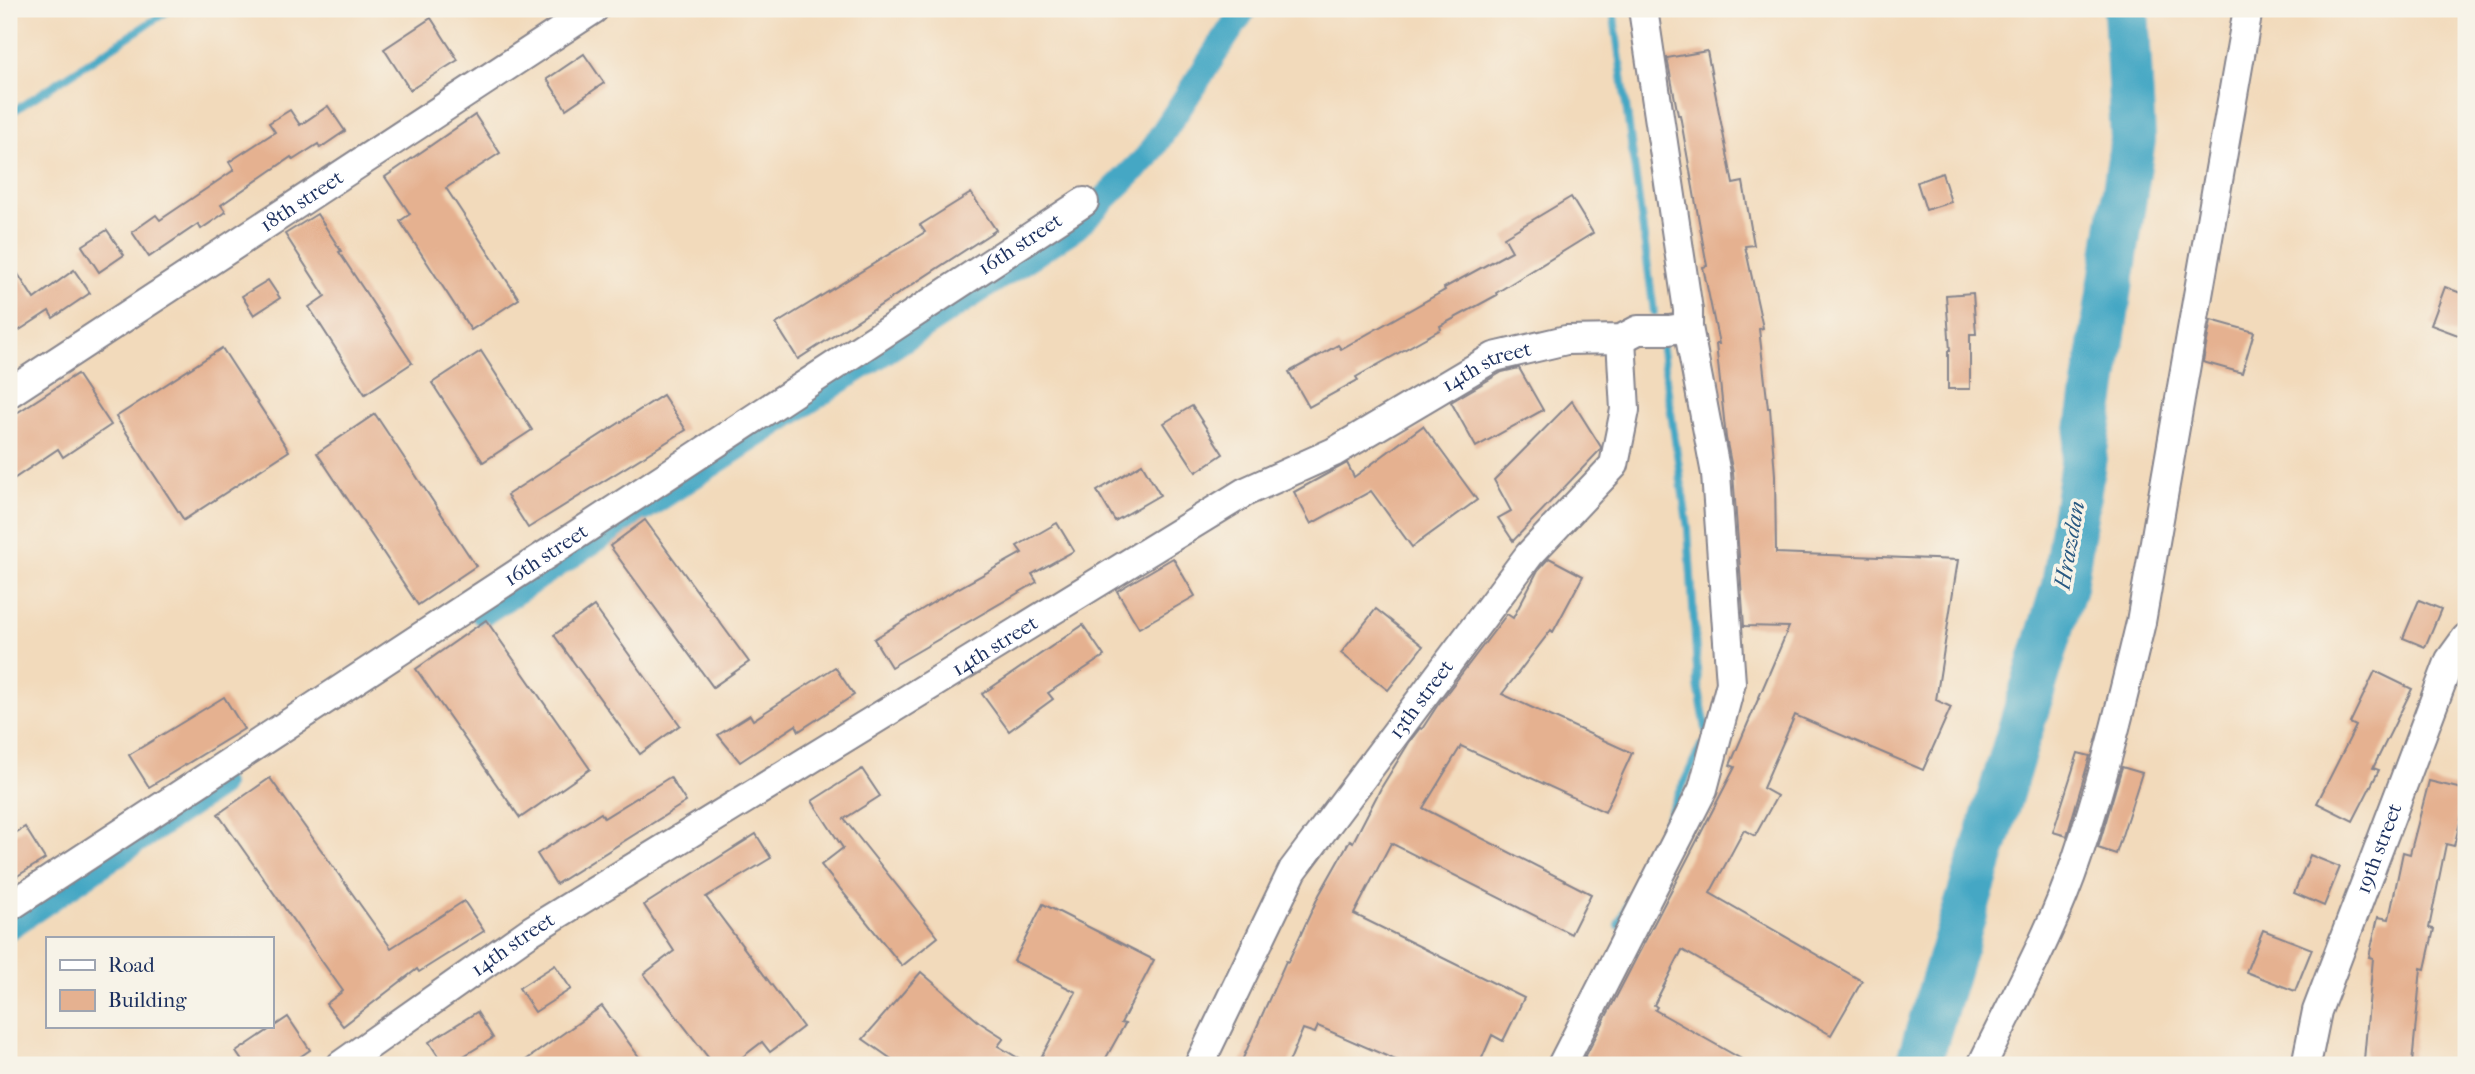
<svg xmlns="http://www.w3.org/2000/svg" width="2475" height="1074" font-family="'IM FELL French Canon',serif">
	<rect width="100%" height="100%" fill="#f7f3e8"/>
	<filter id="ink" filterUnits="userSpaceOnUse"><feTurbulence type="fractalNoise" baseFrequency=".0143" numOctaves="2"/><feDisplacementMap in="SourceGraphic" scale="14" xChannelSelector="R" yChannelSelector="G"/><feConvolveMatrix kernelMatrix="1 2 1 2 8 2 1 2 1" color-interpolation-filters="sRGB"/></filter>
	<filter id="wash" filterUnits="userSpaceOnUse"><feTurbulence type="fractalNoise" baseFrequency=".00686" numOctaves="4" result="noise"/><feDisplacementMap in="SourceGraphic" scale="28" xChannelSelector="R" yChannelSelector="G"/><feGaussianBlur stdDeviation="1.57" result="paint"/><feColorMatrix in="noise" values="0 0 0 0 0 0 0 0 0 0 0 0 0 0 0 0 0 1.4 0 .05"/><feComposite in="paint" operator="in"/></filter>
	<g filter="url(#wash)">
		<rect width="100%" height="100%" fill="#f2dabb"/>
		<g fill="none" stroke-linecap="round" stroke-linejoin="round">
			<g stroke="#44a7c4" stroke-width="8">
				<polyline points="1613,9 1654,312"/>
				<polyline points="9,114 171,9"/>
				<polyline points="1660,337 1688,529 1698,685 1707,734"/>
				<polyline points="1618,925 1701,746"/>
			</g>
			<g stroke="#44a7c4" stroke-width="26">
				<polyline points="483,613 1076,227 1147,157 1244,9"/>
				<polyline points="9,927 219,785"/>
			</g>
			<polyline stroke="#44a7c4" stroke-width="46" points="1918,1065 2064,586 2133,139 2126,9"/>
		</g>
		<g id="blocks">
			<g fill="#e5b190">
				<polygon points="431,18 458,60 410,90 384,49"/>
				<polygon points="1707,51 1733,184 1743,182 1754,245 1745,246 1763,328 1759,329 1768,408 1770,408 1775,475 1776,553 1958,560 1936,700 1951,707 1923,770 1795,715 1763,788 1777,796 1755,836 1744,830 1710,893 1862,981 1831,1035 1682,950 1654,1005 1657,1007 1655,1010 1752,1065 1581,1065 1735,767 1730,765 1789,627 1744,626 1733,473 1726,438 1716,344 1719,344 1703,267 1707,266 1680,115 1678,115 1667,58"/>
				<polygon points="584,54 604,83 566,109 547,79"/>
				<polygon points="328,106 345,131 320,148 318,144 293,160 291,157 221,205 226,212 201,229 198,224 149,257 132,232 156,215 160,220 234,170 229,162 275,132 269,123 290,110 300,125"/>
				<polygon points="475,115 500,153 446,188 519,299 471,330 400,221 410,214 385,177"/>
				<polygon points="1942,173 1951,202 1926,210 1917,182"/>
				<polygon points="971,193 996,230 798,359 776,324 925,232 920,225"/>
				<polygon points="1571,197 1593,233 1496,293 1497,295 1440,326 1441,329 1356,377 1358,380 1309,407 1289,372 1338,345 1341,349 1445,290 1444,288 1512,251 1504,237"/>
				<polygon points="317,214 341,251 339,252 412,363 365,394 309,307 325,296 285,234"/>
				<polygon points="107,230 124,255 99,272 82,246"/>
				<polygon points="9,260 34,299 74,270 90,293 53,318 49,311 9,337"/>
				<polygon points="268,280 280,298 254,315 242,296"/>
				<polygon points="2445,287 2466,295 2466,338 2431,325"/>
				<polygon points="1973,293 1976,334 1970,334 1970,389 1948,389 1948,351 1950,351 1946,295"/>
				<polygon points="2211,320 2254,332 2242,373 2203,362"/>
				<polygon points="222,348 289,451 184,520 116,417"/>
				<polygon points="481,351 532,430 483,462 432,383"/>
				<polygon points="1519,368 1543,410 1476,447 1451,402 1502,372"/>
				<polygon points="77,374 111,425 63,457 58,449 9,482 9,418"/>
				<polygon points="663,395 686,430 528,528 507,495"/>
				<polygon points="1572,401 1601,447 1600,450 1513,541 1498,518 1511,511 1494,480"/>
				<polygon points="1192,406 1223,454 1196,472 1164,423"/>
				<polygon points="375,414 476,566 418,605 317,453"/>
				<polygon points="1423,426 1477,500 1412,547 1371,491 1311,524 1294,492 1347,463 1354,477"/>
				<polygon points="1142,464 1160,495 1115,521 1097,491"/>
				<polygon points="645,520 749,662 713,687 610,546"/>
				<polygon points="1057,523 1074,551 1032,574 1037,582 891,667 874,639 937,600 1022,553 1017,546"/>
				<polygon points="1173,558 1195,596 1139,628 1117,591"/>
				<polygon points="1549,558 1583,576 1553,632 1551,630 1502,694 1632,753 1605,812 1461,746 1423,808 1591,894 1571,934 1391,843 1354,914 1524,998 1503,1041 1492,1035 1479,1065 1407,1065 1318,1026 1315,1033 1303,1029 1288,1065 1240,1065 1286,961 1288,962 1319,895 1350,840 1353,842 1381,788 1410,741 1420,728 1422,729 1437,706 1507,614 1513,618 1538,570"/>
				<polygon points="2419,600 2441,609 2425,647 2403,638"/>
				<polygon points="594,606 680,725 640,754 554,635"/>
				<polygon points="1376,609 1423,646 1388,690 1341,653"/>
				<polygon points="486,620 590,769 520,818 416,669"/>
				<polygon points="1083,625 1104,656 1048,693 1053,699 1009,731 982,694"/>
				<polygon points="835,667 854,695 799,731 796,725 740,762 718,735 750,715 753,720"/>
				<polygon points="2375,671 2412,689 2373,768 2379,770 2353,821 2317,803 2356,726 2350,723"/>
				<polygon points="224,697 244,729 149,787 129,755"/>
				<polygon points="2078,753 2090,756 2067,836 2053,832"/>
				<polygon points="2122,767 2142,773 2116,854 2098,848"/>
				<polygon points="862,769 880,796 844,819 938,937 902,966 821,865 843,848 812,801"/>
				<polygon points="670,777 686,802 556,884 537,854 601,813 604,818"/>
				<polygon points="270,778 391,948 464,901 484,931 419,972 417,969 343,1026 326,1004 343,991 218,814"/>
				<polygon points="2429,781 2466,790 2466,799 2454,846 2446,844 2429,928 2434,929 2425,969 2421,968 2412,1064 2364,1060 2373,958 2369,957 2378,917 2389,919 2403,852 2410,854"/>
				<polygon points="25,827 45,859 9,881 9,837"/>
				<polygon points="756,834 771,858 706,897 803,1027 770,1052 762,1042 732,1065 714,1065 644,974 674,951 644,905"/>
				<polygon points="2310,855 2340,867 2324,906 2294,893"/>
				<polygon points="1043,904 1154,960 1121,1023 1125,1024 1102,1065 1037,1065 1076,992 1014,961"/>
				<polygon points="2263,930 2312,949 2295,991 2246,972"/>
				<polygon points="555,965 571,989 535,1012 519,988"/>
				<polygon points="921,972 979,1022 1004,1038 998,1046 1030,1065 900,1065 863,1039"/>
				<polygon points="602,1006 645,1065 519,1065 547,1045"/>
				<polygon points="477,1012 493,1038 449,1065 444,1065 429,1042"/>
				<polygon points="288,1017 310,1050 288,1065 245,1065 236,1052"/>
			</g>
		</g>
	</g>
	<g filter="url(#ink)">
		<use href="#blocks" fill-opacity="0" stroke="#86848c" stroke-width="2"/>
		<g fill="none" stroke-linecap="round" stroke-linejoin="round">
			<defs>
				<g id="street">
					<path id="s1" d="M9 393 594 9"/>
					<path id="s2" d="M9 907 1084 202"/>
					<path id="s3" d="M341 1065 532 930 1245 492 1334 452 1494 357 1566 340 1621 339 1638 330H1669L1688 327"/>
					<path id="s4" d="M1199 1065 1293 870 1529 555 1614 465 1625 410 1621 339"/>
					<polyline points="1562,1065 1703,789 1731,683 1716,474 1688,327 1688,310 1643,9"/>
					<path d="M1982 1065C2014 999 2054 928 2077 858 2103 781 2122 701 2141 622L2248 9"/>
					<path id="s5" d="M2306 1065 2317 1011 2450 660 2466 638"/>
				</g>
			</defs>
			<use href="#street" stroke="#86848c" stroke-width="32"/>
			<use href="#street" stroke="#fff" stroke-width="28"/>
		</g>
	</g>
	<g text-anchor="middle" stroke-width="7" stroke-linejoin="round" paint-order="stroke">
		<g font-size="21" fill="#1b2f5e" stroke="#f7f3e8">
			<text dy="7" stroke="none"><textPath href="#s1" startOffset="350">18th street</textPath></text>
			<text dy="7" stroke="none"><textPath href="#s2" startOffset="1209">16th street</textPath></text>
			<text dy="7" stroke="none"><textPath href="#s3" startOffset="1344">14th street</textPath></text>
			<text dy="7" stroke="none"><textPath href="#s2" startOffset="642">16th street</textPath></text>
			<text dy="7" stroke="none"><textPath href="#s3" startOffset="777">14th street</textPath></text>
			<text dy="7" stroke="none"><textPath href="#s4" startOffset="430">13th street</textPath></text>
			<text dy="7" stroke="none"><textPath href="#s5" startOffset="229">19th street</textPath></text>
			<text dy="7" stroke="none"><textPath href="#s3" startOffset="210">14th street</textPath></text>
		</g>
		<g font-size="23" font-style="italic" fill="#295982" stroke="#f7f3e8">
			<text transform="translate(2069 545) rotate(-80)" y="8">Hrazdan</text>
		</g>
	</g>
	<rect width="2475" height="1074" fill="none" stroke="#f7f3e8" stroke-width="35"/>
	<rect x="46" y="937" width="228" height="91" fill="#f7f3e8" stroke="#9fa5b1" stroke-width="2"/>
	<rect x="60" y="960" width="35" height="10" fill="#ffffff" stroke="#9fa5b1" stroke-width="2"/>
	<text x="108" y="972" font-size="21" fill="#1b2f5e">Road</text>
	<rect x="60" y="990" width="35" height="21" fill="#e5b190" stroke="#9fa5b1" stroke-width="2"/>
	<text x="108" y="1007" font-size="21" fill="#1b2f5e">Building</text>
</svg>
